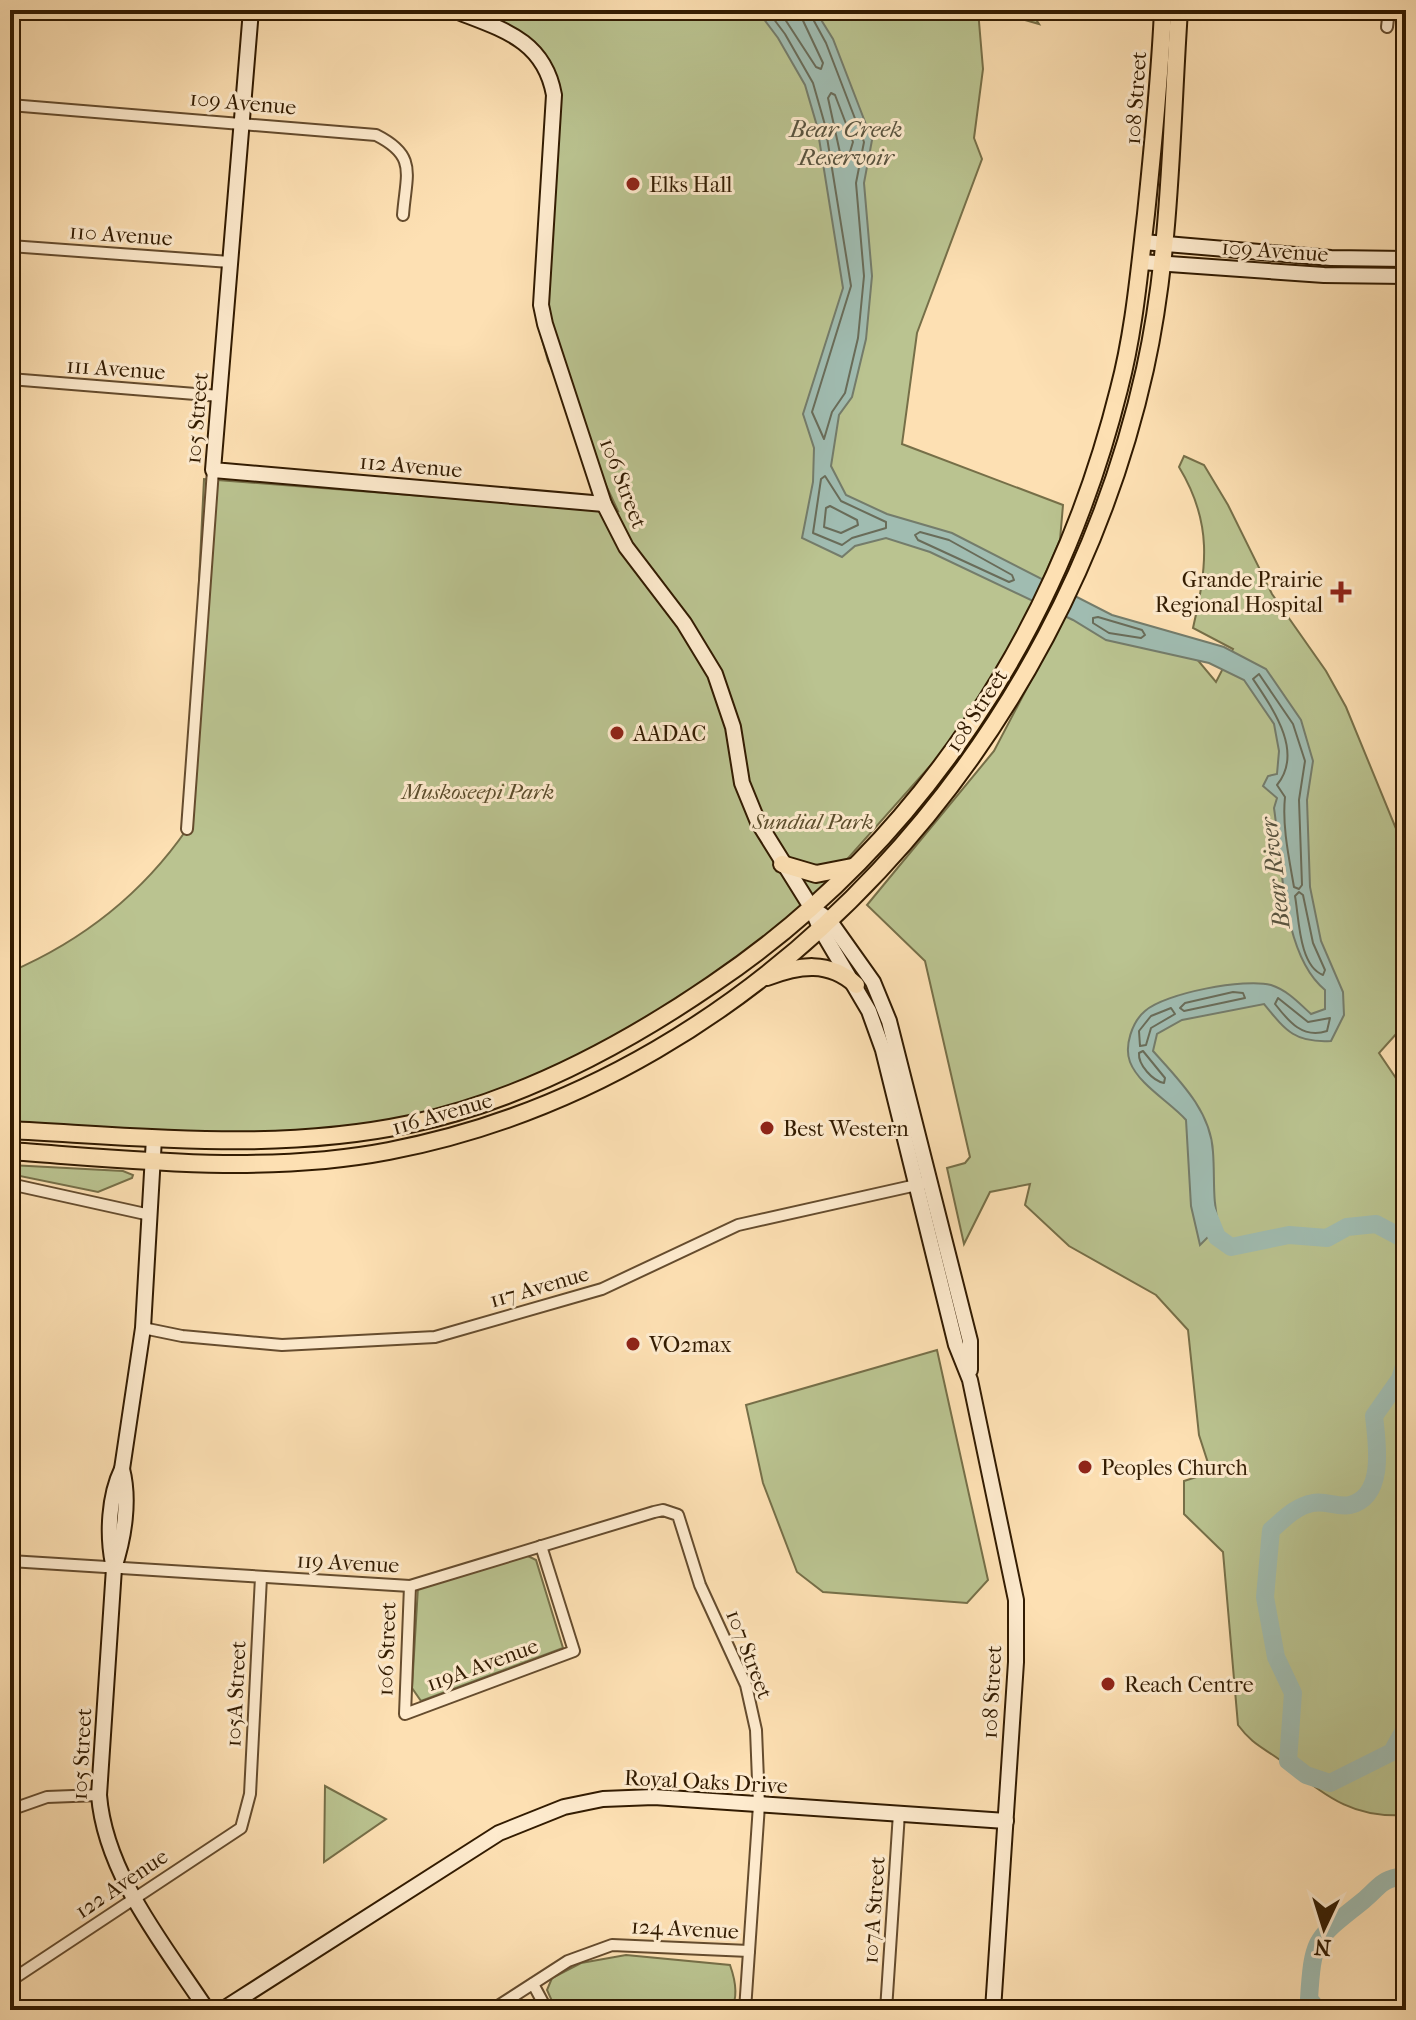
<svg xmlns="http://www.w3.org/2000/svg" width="1416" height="2020" font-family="'IM FELL French Canon',serif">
	<rect width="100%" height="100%" fill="#fde0b3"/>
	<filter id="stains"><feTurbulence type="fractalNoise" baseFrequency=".0025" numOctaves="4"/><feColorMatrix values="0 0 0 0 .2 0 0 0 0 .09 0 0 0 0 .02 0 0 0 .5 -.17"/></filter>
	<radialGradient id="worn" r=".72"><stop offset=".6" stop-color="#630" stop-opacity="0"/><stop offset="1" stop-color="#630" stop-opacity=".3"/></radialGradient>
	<g fill="#bac390" stroke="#766f48" stroke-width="2">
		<path d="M445 10H978L983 69 974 138 982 159 917 333 902 444 1063 505 1060 540 1023 625 954 739 786 928 692 998 486 1102 298 1139 10 1126V972C82 941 142 894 187 829L204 479 618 511 548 361 540 332 542 222 554 106 534 55 506 36Z"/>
		<polygon points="989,10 1030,10 1039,24"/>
		<path d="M1184 456 1204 465 1228 505 1272 594 1326 671 1346 707 1406 853V1023L1379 1053 1406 1093V1815C1348 1819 1322 1792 1280 1760 1262 1747 1252 1744 1238 1725L1223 1552 1184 1514V1481L1203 1475 1208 1463 1199 1435 1188 1330 1156 1295 1069 1246 1025 1205 1030 1184 990 1192 964 1244 947 1168 965 1163 970 1157 925 961 867 905 994 751 1070 606 1181 640 1216 682 1233 649 1193 628C1207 567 1213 523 1179 467Z"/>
		<polygon points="10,1165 123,1171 133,1175 132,1178 98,1192 10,1174"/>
		<polygon points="937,1350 988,1580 967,1603 823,1592 797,1572 763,1483 746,1405"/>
		<polygon points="526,1555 536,1560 563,1648 421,1701 412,1688 418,1587"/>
		<polygon points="325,1786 386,1819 324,1862"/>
		<path d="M626 1955 730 1965C735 1979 739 1996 731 2010H556L547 1990 552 1978 581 1963Z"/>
	</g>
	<path fill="#a0bcb1" stroke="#747c6b" stroke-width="2" d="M757 10H815L833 39 872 140 864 183 872 276 866 339 852 397 839 415 831 466 846 495 887 514 952 533 1112 615 1224 647 1266 669 1301 720 1313 761 1307 800 1310 887 1321 941 1343 992 1344 1015 1331 1041C1295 1043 1286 1031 1264 1004L1182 1020 1157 1034 1153 1051C1179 1080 1211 1111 1213 1152 1215 1178 1212 1200 1219 1226L1200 1245 1191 1206 1186 1120C1170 1102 1139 1085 1130 1062 1124 1046 1132 1022 1145 1011 1165 993 1245 978 1271 985 1287 990 1299 1003 1311 1014L1325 1009V990C1282 955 1282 862 1274 808L1277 798 1263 786 1268 776 1277 774 1279 751 1274 724 1244 680 1209 663 1106 640 1073 620 930 552 886 538 855 546 842 557 802 538 813 482 814 448 803 414 843 288 817 126 805 85 778 38Z"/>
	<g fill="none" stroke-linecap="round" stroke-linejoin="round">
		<g stroke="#696c59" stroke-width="2">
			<polyline points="767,10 785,34 813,83 825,125 851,286 812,412 824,439 832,412 845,393 858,338 864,276 856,183 864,142 826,43 808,10"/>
			<polyline points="779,10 816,67 821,69 823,63 798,10"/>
			<polygon points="831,93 835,95 853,142 846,165 842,162 828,98"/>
			<polygon points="825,476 841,501 886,522 886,528 852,538 842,545 813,533 821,479"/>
			<polygon points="830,506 857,520 858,525 841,533 824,527 826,508"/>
			<polygon points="920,532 949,540 1012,575 1014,580 1009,582 918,540 915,535"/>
			<polygon points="1098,617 1142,630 1145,635 1141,638 1109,633 1093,623 1093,618"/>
			<path d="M1259 674 1293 724 1305 761 1299 800 1302 885 1299 889 1294 887C1289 858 1282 826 1285 797L1277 785C1304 752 1273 709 1253 679Z"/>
			<path d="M1299 892 1303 895 1313 943 1325 970 1323 975C1299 966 1299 918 1295 896Z"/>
			<polygon points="1233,992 1243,993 1245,998 1184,1011 1180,1008 1185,1003"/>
			<path d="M1278 998 1308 1022 1330 1018 1327 1031C1303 1039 1289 1022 1275 1004Z"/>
			<polygon points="1171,1008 1175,1014 1151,1028 1146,1045 1140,1046 1139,1031 1151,1016"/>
			<path d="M1143 1051 1165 1078 1164 1083C1153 1081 1138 1065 1139 1053Z"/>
		</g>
		<g stroke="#a0bcb1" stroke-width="18">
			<polyline points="1206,1210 1217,1237 1231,1247 1289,1235 1327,1238 1347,1227 1376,1224 1406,1240"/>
			<path d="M1406 1360 1400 1379 1374 1416C1377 1443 1386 1496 1350 1505 1338 1508 1325 1500 1313 1503 1296 1506 1284 1519 1271 1530L1265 1597 1276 1657 1293 1693 1288 1761 1306 1775 1330 1783 1392 1752 1406 1727"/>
			<path d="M1318 2010 1309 1999C1313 1935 1316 1939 1364 1900 1384 1883 1378 1881 1406 1875"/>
		</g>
		<defs>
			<g id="street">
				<polyline points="1387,27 1389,10"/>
				<path d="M10 105 376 135C418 156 406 174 403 215"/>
				<polyline points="10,246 230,262"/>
				<polyline points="10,379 220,396"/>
				<polyline points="187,829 213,470"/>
				<polyline points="10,1184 150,1215"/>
				<polyline points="143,1328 182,1336 282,1345 435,1337 602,1289 738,1225 921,1184"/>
				<polyline points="10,1561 410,1586 654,1512 663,1510 678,1515 700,1585 746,1685 756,1730 759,1805 745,2010"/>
				<polyline points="410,1586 405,1714 574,1651 541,1546"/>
				<polyline points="10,1810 47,1797 99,1795"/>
				<polyline points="10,1981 241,1828 250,1794 261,1577"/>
				<polyline points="533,1984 547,2010"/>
				<polyline points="492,2010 568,1961 612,1945 749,1951"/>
				<polyline points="886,2010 899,1813"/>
			</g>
			<g id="secondary">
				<polyline points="251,10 213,470 604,504"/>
				<path d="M453 10C501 29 544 39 554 95L541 305 545 324 604 504 626 547 684 623 715 674 733 727 742 783 758 822 811 907 820 928 869 1011 883 1050 956 1345 970 1380 1016 1600V1662L993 2010"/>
				<polyline points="1143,242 1331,258 1406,259"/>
				<polyline points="1141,262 1324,275 1406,276"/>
				<polyline points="821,914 829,920 873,982 889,1021 970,1341 970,1370"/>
				<path d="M122 1469C130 1500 124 1538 114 1568L99 1795C105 1874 165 1946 207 2010"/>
				<path d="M113 1564C107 1534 109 1496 122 1469L143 1328 154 1138"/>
				<polyline points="222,2010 499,1833 564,1807 603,1799 654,1797 1006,1821"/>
			</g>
			<g id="primary">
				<polyline points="782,864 816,874 852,867"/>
				<path d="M767 977C799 965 829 960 856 985"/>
				<path d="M10 1130C144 1137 277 1152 410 1124 519 1101 621 1047 713 984 919 845 1059 630 1119 389 1134 332 1139 273 1146 214 1153 146 1160 79 1163 10"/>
				<path d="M10 1151C135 1160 264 1175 389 1151 769 1078 1063 738 1145 369 1171 252 1171 129 1179 10"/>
			</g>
		</defs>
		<use href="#street" stroke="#654c2e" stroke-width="14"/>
		<use href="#secondary" stroke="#321b01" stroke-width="18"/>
		<use href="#primary" stroke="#321b01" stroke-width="20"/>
		<use href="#street" stroke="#feebce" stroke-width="10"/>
		<use href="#secondary" stroke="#feebce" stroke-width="14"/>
		<use href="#primary" stroke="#fde0b3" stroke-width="16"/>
	</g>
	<g fill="#8f2418" stroke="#feebce" stroke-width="3">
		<circle cx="633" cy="184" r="8"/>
		<path d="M1337 580h8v8h8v8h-8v8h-8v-8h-8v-8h8z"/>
		<circle cx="617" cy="733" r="8"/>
		<circle cx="767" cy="1128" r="8"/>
		<circle cx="633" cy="1344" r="8"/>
		<circle cx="1085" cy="1467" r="8"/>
		<circle cx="1108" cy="1684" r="8"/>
	</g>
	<g text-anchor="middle" stroke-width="6" stroke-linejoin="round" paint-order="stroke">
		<g font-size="22" fill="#321b01" stroke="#feebce">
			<text transform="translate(1135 98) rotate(-86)" y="8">108 Street</text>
			<text transform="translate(243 102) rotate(5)" y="8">109 Avenue</text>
			<text transform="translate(121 234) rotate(4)" y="8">110 Avenue</text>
			<text transform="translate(1275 250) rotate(4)" y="8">109 Avenue</text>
			<text transform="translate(116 368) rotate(4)" y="8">111 Avenue</text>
			<text transform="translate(196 418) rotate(-85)" y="8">105 Street</text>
			<text transform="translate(411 465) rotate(5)" y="8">112 Avenue</text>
			<text transform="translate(624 483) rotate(69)" y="8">106 Street</text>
			<text transform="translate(976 710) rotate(-57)" y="8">108 Street</text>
			<text transform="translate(442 1113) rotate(-16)" y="8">116 Avenue</text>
			<text transform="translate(539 1286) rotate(-16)" y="8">117 Avenue</text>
			<text transform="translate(348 1562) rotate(3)" y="8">119 Avenue</text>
			<text transform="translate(386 1649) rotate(-88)" y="8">106 Street</text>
			<text transform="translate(750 1654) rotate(69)" y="8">107 Street</text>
			<text transform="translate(482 1664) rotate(-20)" y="8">119A Avenue</text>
			<text transform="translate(991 1692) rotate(-87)" y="8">108 Street</text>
			<text transform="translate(235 1694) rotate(-87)" y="8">105A Street</text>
			<text transform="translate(81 1754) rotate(-87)" y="8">105 Street</text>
			<text transform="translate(706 1781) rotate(3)" y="8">Royal Oaks Drive</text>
			<text transform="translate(121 1883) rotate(-34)" y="8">122 Avenue</text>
			<text transform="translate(873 1910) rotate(-86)" y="8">107A Street</text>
			<text transform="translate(685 1928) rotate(3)" y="8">124 Avenue</text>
		</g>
		<g font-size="22" fill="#321b01" stroke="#feebce" text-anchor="start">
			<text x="649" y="192">Elks Hall</text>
			<text x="1323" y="587" text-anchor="end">Grande Prairie<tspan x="1323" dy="25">Regional Hospital</tspan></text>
			<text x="633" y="741">AADAC</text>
			<text x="783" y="1136">Best Western</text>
			<text x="649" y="1352">VO2max</text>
			<text x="1101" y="1475">Peoples Church</text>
			<text x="1124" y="1692">Reach Centre</text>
		</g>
		<g font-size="22" font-style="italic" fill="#5b4d2c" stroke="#feebce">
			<text x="478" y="799">Muskoseepi Park</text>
			<text x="813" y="829">Sundial Park</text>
		</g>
		<g font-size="24" font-style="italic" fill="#58533f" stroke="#feebce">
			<text x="846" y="137">Bear Creek<tspan x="846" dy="28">Reservoir</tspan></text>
			<text transform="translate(1275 873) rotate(-97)" y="8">Bear River</text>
		</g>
	</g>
	<rect width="1416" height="2020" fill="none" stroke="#fde0b3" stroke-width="40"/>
	<rect x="12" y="12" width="1392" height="1996" fill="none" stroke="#321b01" stroke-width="4"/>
	<rect x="20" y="20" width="1376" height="1980" fill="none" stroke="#321b01" stroke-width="2"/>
	<g transform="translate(1324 1928) rotate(184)" stroke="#feebce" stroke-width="6" paint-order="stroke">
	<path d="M0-6L14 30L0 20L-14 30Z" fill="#321b01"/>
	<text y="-12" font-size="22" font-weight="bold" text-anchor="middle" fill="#321b01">N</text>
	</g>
	<rect width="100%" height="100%" filter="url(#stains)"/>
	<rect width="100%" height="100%" fill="url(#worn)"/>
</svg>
